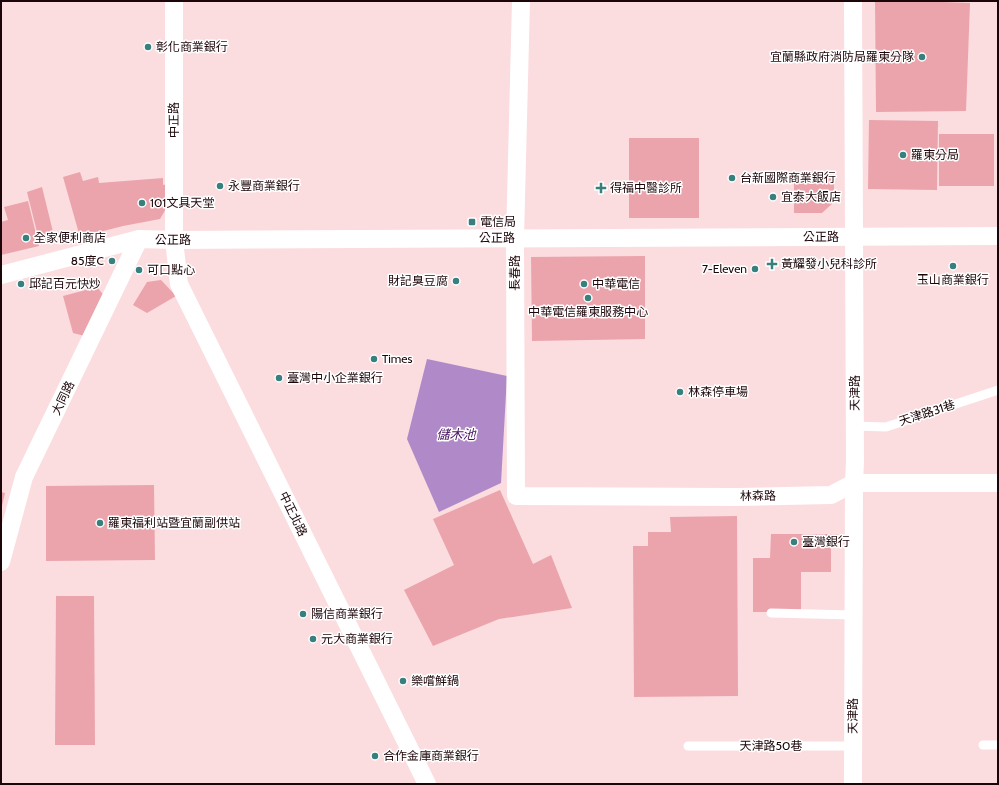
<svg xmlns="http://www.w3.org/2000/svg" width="999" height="785" font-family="Cabin,'Noto Sans TC',sans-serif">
	<rect width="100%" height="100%" fill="#fbdcdf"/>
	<polygon fill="#b089c9" points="427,359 507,376 501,483 439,512 407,439"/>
	<g fill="#eba4ac">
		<polygon points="875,1 916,1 970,3 966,111 876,112"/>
		<polygon points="869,120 938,121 937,190 868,189"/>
		<rect x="939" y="134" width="55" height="52"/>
		<rect x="629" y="138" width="70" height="80"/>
		<polygon points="80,172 83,181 98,177 99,183 163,178 163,185 167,184 167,207 160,219 123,226 80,237 63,177"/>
		<polygon points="794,172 834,172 834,202 822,213 794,213"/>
		<polygon points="42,187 55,240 40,244 27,192"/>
		<polygon points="28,201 39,246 1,255 1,222 8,220 4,207"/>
		<polygon points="645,256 645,339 532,341 531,257"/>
		<polygon points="161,280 176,296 147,313 133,305 147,282"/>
		<polygon points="97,287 106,298 89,337 73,333 63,296"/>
		<polygon points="154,485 155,560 46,561 46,486"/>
		<polygon points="500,490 533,564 551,555 572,608 499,619 433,646 404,590 454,565 433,519"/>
		<polygon points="1,492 5,493 2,506 1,506"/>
		<polygon points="737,516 738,696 634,697 633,546 648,546 648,532 671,532 670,517"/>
		<polygon points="771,534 838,534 838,546 831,546 831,572 801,572 801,612 753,612 753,558 770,558"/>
		<polygon points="56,596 94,596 95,745 55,745"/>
	</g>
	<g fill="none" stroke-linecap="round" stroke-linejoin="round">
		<g stroke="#fff" stroke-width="9">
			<polyline points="855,426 886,427 998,390"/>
			<polyline points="771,613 854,615"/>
			<polyline points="983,745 998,745"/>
			<polyline points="688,746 853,746"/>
		</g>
		<g stroke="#fff" stroke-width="18">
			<polyline points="174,1 174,240 179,284 427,784"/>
			<polyline points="521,1 515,238 516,496 735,497 831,495 854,483 998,483"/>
			<polyline points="1,275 139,239 174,240 998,236"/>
			<polyline points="1,562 24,477 139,239"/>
			<polyline points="853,784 854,483 855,462 853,1"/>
		</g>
	</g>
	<g fill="#37807d" stroke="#fff" stroke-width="1.5">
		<circle cx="148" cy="47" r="4"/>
		<circle cx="922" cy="57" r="4"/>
		<circle cx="903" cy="155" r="4"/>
		<circle cx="732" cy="178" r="4"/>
		<circle cx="220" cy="186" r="4"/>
		<path d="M599 182h4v4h4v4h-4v4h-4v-4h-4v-4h4z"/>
		<circle cx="773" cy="197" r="4"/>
		<circle cx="142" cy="203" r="4"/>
		<rect x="468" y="218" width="8" height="8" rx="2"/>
		<circle cx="26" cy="238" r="4"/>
		<circle cx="112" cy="261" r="4"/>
		<path d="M770 258h4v4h4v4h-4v4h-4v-4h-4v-4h4z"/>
		<circle cx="953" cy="266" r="4"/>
		<circle cx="755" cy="269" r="4"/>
		<circle cx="139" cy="270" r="4"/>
		<circle cx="456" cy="281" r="4"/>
		<circle cx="21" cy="284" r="4"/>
		<circle cx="584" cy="284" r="4"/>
		<circle cx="588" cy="298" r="4"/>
		<circle cx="374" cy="359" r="4"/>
		<circle cx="279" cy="378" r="4"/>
		<circle cx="680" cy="392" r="4"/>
		<circle cx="100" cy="523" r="4"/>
		<circle cx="794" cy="542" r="4"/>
		<circle cx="303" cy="614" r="4"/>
		<circle cx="313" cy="639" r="4"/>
		<circle cx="403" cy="681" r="4"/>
		<circle cx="375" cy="756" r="4"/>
	</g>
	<g text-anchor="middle" stroke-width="3" stroke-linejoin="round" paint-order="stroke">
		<g font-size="12" fill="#1c0509" stroke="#fff" text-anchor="start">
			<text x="156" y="51">彰化商業銀行</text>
			<text x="914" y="61" text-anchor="end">宜蘭縣政府消防局羅東分隊</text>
			<text x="911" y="159">羅東分局</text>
			<text x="740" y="182">台新國際商業銀行</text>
			<text x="228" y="190">永豐商業銀行</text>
			<text x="610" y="192">得福中醫診所</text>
			<text x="781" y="201">宜泰大飯店</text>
			<text x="150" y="207">101文具天堂</text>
			<text x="480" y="226">電信局</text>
			<text x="34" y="242">全家便利商店</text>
			<text x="104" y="265" text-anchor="end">85度C</text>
			<text x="781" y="268">黃耀發小兒科診所</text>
			<text x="747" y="273" text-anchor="end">7-Eleven</text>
			<text x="147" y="274">可口點心</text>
			<text x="953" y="284" text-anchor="middle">玉山商業銀行</text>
			<text x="448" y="285" text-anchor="end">財記臭豆腐</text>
			<text x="29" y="288">邱記百元快炒</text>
			<text x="592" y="288">中華電信</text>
			<text x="588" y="316" text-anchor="middle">中華電信羅東服務中心</text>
			<text x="382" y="363">Times</text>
			<text x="287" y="382">臺灣中小企業銀行</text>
			<text x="688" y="396">林森停車場</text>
			<text x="108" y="527">羅東福利站暨宜蘭副供站</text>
			<text x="802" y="546">臺灣銀行</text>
			<text x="311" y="618">陽信商業銀行</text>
			<text x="321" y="643">元大商業銀行</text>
			<text x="411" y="685">樂嚐鮮鍋</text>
			<text x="383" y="760">合作金庫商業銀行</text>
		</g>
		<g font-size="12" fill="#1c0509" stroke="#fff">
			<text transform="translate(174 120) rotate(-90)" y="4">中正路</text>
			<text x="821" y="241">公正路</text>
			<text x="497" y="242">公正路</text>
			<text x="173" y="244">公正路</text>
			<text transform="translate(515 273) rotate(-90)" y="4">長春路</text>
			<text transform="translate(855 393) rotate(-90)" y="4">天津路</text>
			<text transform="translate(63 398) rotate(-64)" y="4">大同路</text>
			<text transform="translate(927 413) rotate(-18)" y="4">天津路31巷</text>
			<text transform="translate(758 496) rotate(-1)" y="4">林森路</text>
			<text transform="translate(293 514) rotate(64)" y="4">中正北路</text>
			<text transform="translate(853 716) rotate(-90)" y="4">天津路</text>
			<text x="771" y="750">天津路50巷</text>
		</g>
		<g font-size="13" font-style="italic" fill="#45105e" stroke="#fff">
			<text x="456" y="439">儲木池</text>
		</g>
	</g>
	<rect width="999" height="785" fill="none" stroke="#1c0509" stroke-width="4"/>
</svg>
